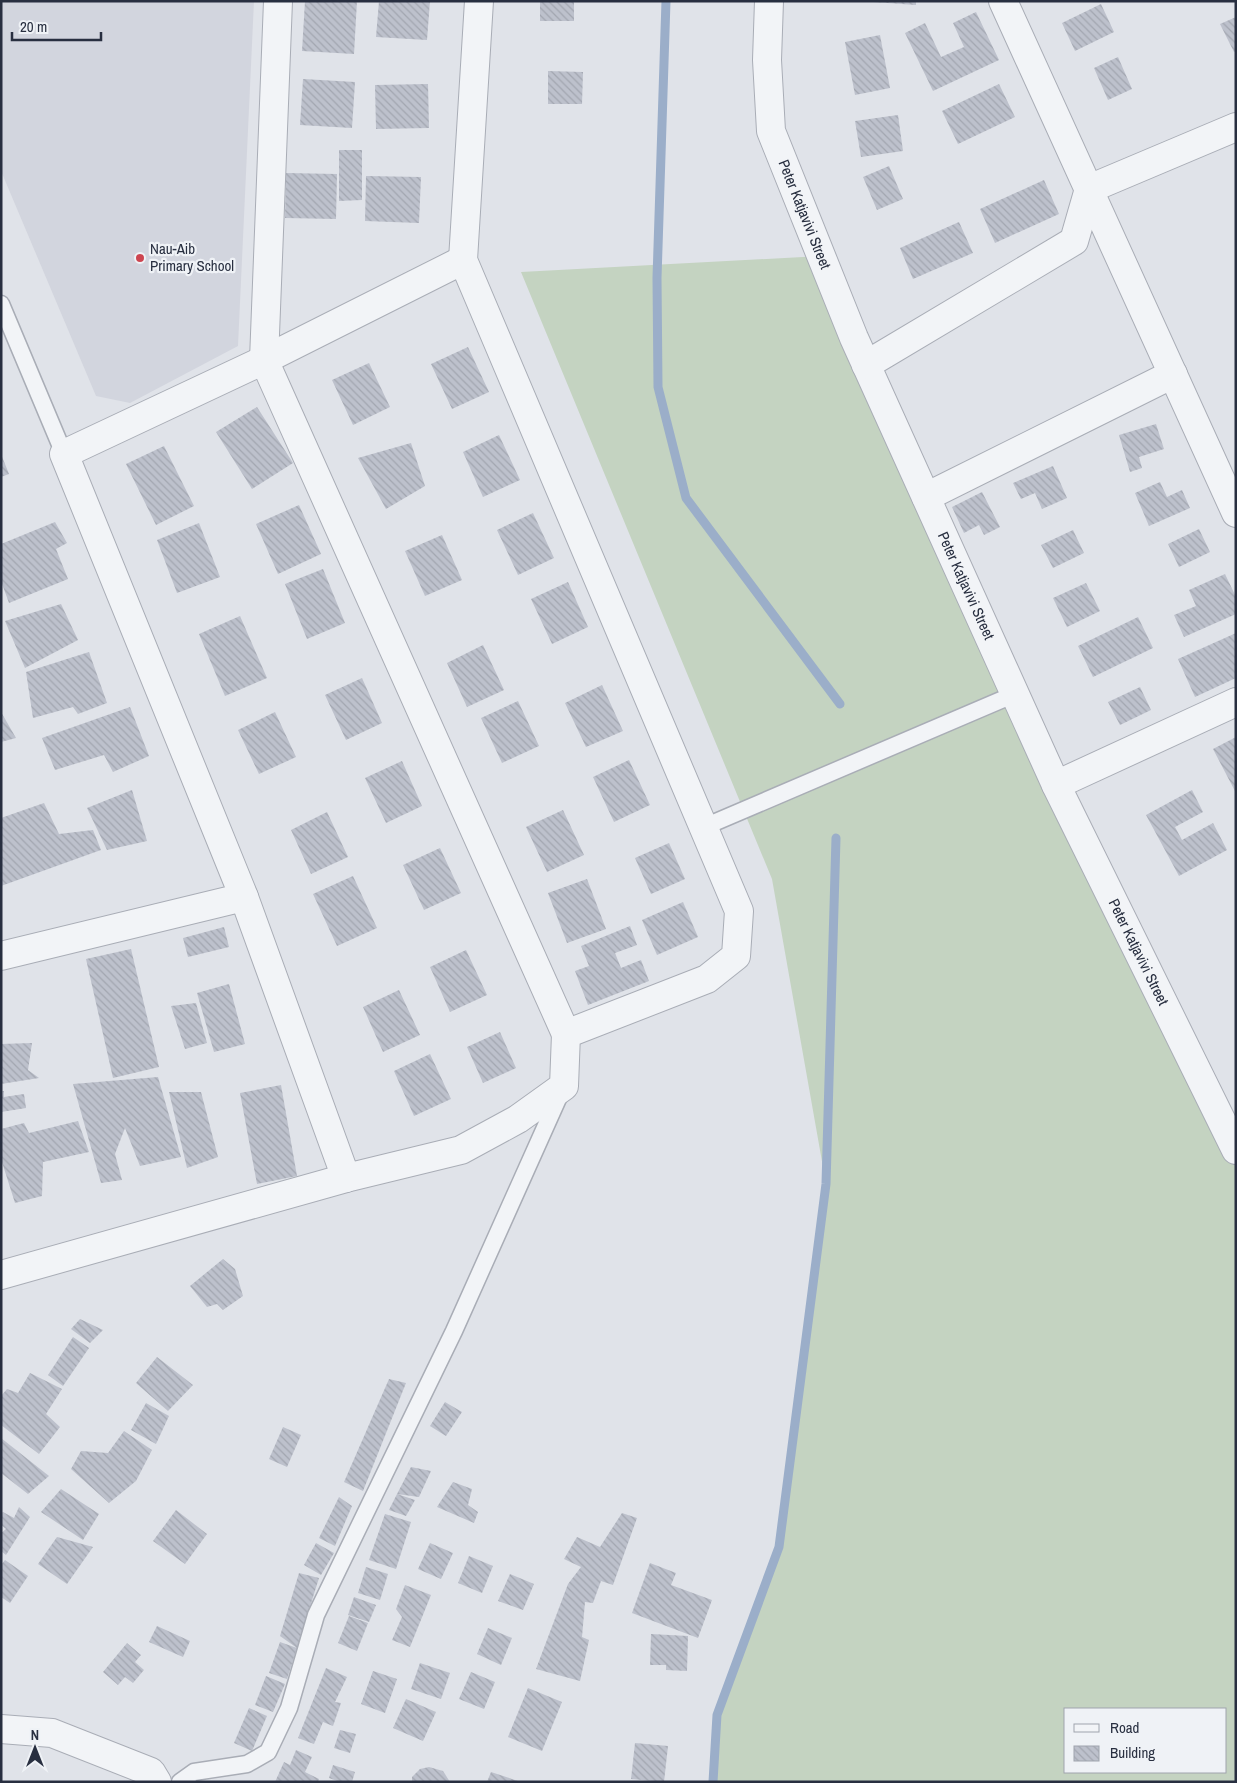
<svg xmlns="http://www.w3.org/2000/svg" width="1237" height="1783" font-family="'Archivo Narrow',sans-serif">
	<defs>
		<pattern id="building-back-hatch" width="6" height="6" patternUnits="userSpaceOnUse" patternTransform="scale(1.25)"><rect width="6" height="6" fill="#bdc1cc"/><path d="M-1 5l2 2M0 0l6 6M5-1l2 2" fill="none" stroke="#a2a6b0"/></pattern>
	</defs>
	<rect width="100%" height="100%" fill="#e0e3e9"/>
	<polygon fill="#d2d5de" points="1,1 254,1 238,346 130,403 96,396 1,171"/>
	<path fill="#c4d3c1" fill-rule="evenodd" d="M821 256 1236 1150V1782H713L717 1715 779 1547 826 1184 772 879 521 272ZM1066 1709H1226V1772H1066Z"/>
	<g fill="none" stroke-linecap="round" stroke-linejoin="round">
		<g stroke="#9baec9" stroke-width="9">
			<polyline points="666,1 657,278 658,387 686,498 840,704"/>
			<polyline points="713,1782 717,1715 779,1547 826,1184 836,838"/>
		</g>
	</g>
	<g fill="url(#building-back-hatch)">
		<polygon points="305,1 357,1 354,54 302,51"/>
		<polygon points="379,1 430,1 427,40 376,37"/>
		<rect x="540" y="1" width="34" height="20"/>
		<polygon points="859,1 916,1 916,5"/>
		<polygon points="1101,4 1114,32 1075,51 1062,23"/>
		<polygon points="976,12 999,60 933,91 905,33 925,23 941,57 964,47 953,23"/>
		<polygon points="1236,17 1236,51 1234,52 1220,24"/>
		<polygon points="880,35 890,88 855,95 845,42"/>
		<polygon points="1118,57 1132,89 1108,100 1094,68"/>
		<polygon points="548,71 583,72 582,104 548,104"/>
		<polygon points="303,79 355,82 352,128 300,125"/>
		<polygon points="428,84 429,128 376,129 375,85"/>
		<polygon points="999,84 1015,117 958,144 942,111"/>
		<polygon points="898,115 903,151 861,157 855,121"/>
		<polygon points="339,150 362,150 362,200 339,201"/>
		<polygon points="889,166 903,199 877,210 863,177"/>
		<polygon points="286,173 337,174 336,219 285,218"/>
		<polygon points="366,176 421,177 419,223 365,221"/>
		<polygon points="1044,180 1059,214 995,243 980,209"/>
		<polygon points="959,222 973,253 913,279 900,248"/>
		<polygon points="468,347 489,392 452,409 431,364"/>
		<polygon points="369,363 390,407 353,425 332,380"/>
		<polygon points="257,407 293,463 252,489 216,432"/>
		<polygon points="1156,424 1164,449 1139,457 1142,468 1130,472 1119,435"/>
		<polygon points="499,435 520,480 483,497 463,452"/>
		<polygon points="411,443 425,486 386,509 358,458"/>
		<polygon points="164,446 194,506 156,525 126,464"/>
		<polygon points="1,454 9,474 1,477"/>
		<polygon points="1053,466 1067,498 1042,509 1035,493 1021,499 1013,483"/>
		<polygon points="1160,482 1167,497 1182,490 1190,508 1149,526 1135,493"/>
		<polygon points="982,492 1000,527 984,535 979,525 964,533 952,507"/>
		<polygon points="299,505 321,554 278,574 256,524"/>
		<polygon points="533,513 554,558 518,575 497,530"/>
		<polygon points="55,522 67,543 56,549 68,579 9,603 1,581 1,544"/>
		<polygon points="199,523 220,577 177,593 157,540"/>
		<polygon points="1199,529 1210,552 1179,567 1168,544"/>
		<polygon points="1073,530 1084,553 1053,568 1041,545"/>
		<polygon points="442,535 462,580 425,596 405,551"/>
		<polygon points="323,569 345,623 307,639 285,584"/>
		<polygon points="1225,574 1236,597 1236,614 1184,637 1174,615 1196,606 1189,590"/>
		<polygon points="568,582 588,627 552,644 531,599"/>
		<polygon points="1086,583 1100,611 1067,627 1053,598"/>
		<polygon points="61,604 78,640 25,668 5,621"/>
		<polygon points="240,616 267,678 225,696 199,634"/>
		<polygon points="1138,617 1153,648 1093,677 1078,646"/>
		<polygon points="1236,633 1236,678 1195,697 1178,659"/>
		<polygon points="483,645 504,690 467,707 447,663"/>
		<polygon points="89,652 107,703 78,714 73,707 33,718 26,672"/>
		<polygon points="362,678 382,723 346,740 325,695"/>
		<polygon points="602,685 623,731 586,747 565,703"/>
		<polygon points="1140,687 1151,710 1120,725 1108,702"/>
		<polygon points="518,701 539,746 502,763 481,718"/>
		<polygon points="130,707 149,756 113,772 104,755 55,770 42,738"/>
		<polygon points="1,712 16,738 1,742"/>
		<polygon points="275,712 296,757 259,774 238,730"/>
		<polygon points="1236,737 1236,793 1213,749"/>
		<polygon points="629,760 650,805 614,822 593,777"/>
		<polygon points="402,761 422,806 386,823 365,778"/>
		<polygon points="132,790 147,841 107,850 87,808"/>
		<polygon points="1192,790 1203,812 1175,827 1182,840 1213,823 1227,850 1179,876 1146,815"/>
		<polygon points="44,803 59,834 93,830 101,850 1,886 1,818"/>
		<polygon points="563,810 584,855 547,872 526,827"/>
		<polygon points="327,812 348,857 311,874 291,830"/>
		<polygon points="669,843 685,879 651,894 635,858"/>
		<polygon points="440,848 461,893 424,910 403,865"/>
		<polygon points="353,876 377,928 337,946 313,894"/>
		<polygon points="587,879 606,929 567,943 548,893"/>
		<polygon points="683,902 698,937 657,955 642,920"/>
		<polygon points="630,926 637,945 615,953 621,968 641,960 649,981 588,1005 575,971 589,966 581,946"/>
		<polygon points="224,927 229,947 188,957 183,938"/>
		<polygon points="131,949 159,1067 113,1078 86,959"/>
		<polygon points="466,950 487,995 450,1012 430,967"/>
		<polygon points="229,984 245,1044 214,1052 197,993"/>
		<polygon points="399,990 420,1035 383,1052 363,1007"/>
		<polygon points="196,1003 207,1043 185,1049 171,1006"/>
		<polygon points="500,1032 516,1068 483,1083 467,1047"/>
		<polygon points="32,1043 28,1070 39,1078 1,1084 1,1044"/>
		<polygon points="430,1054 451,1099 414,1116 394,1071"/>
		<polygon points="158,1077 181,1157 140,1166 125,1128 115,1154 122,1180 101,1183 73,1084"/>
		<polygon points="281,1085 297,1176 257,1184 240,1093"/>
		<polygon points="1,1091 4,1091 4,1097 24,1094 26,1108 1,1112"/>
		<polygon points="169,1092 201,1092 218,1157 187,1168"/>
		<polygon points="78,1121 89,1152 43,1162 42,1196 15,1203 1,1159 1,1129 24,1123 29,1133"/>
		<polygon points="223,1259 235,1269 243,1296 223,1310 217,1304 207,1307 190,1286"/>
		<polygon points="80,1319 103,1330 90,1343 71,1329"/>
		<polygon points="73,1337 89,1348 63,1386 48,1375"/>
		<polygon points="157,1357 193,1385 168,1411 136,1383"/>
		<polygon points="30,1373 62,1389 46,1414 60,1427 39,1454 1,1425 1,1396 7,1389 18,1393"/>
		<polygon points="389,1379 406,1383 363,1491 344,1482"/>
		<polygon points="445,1402 462,1412 446,1436 430,1426"/>
		<polygon points="146,1403 169,1416 156,1444 131,1430"/>
		<polygon points="283,1427 301,1435 287,1467 269,1459"/>
		<polygon points="124,1431 152,1450 136,1481 109,1503 71,1469 81,1451 108,1453"/>
		<polygon points="1,1438 49,1476 28,1494 1,1473"/>
		<polygon points="411,1467 431,1471 419,1497 397,1494 415,1500 406,1516 389,1510 397,1494"/>
		<polygon points="453,1482 472,1489 468,1505 478,1512 474,1523 437,1507"/>
		<polygon points="61,1489 99,1514 83,1540 41,1512"/>
		<polygon points="339,1497 352,1506 335,1546 319,1538"/>
		<polygon points="19,1507 30,1517 6,1555 1,1551 1,1533 6,1529 1,1525 1,1513 3,1512 14,1518"/>
		<polygon points="176,1510 207,1534 185,1564 153,1541"/>
		<polygon points="622,1513 637,1518 613,1585 601,1581 593,1603 585,1602 582,1637 589,1640 580,1681 536,1669 568,1584 581,1567 564,1559 577,1537 600,1547"/>
		<polygon points="385,1514 411,1522 396,1569 369,1560"/>
		<polygon points="57,1537 93,1547 67,1584 38,1564"/>
		<polygon points="316,1543 334,1553 321,1575 304,1565"/>
		<polygon points="430,1543 453,1553 441,1579 418,1569"/>
		<polygon points="469,1556 493,1566 482,1593 458,1583"/>
		<polygon points="5,1560 28,1576 10,1603 1,1597 1,1565"/>
		<polygon points="650,1563 676,1573 671,1585 712,1600 698,1638 632,1613"/>
		<polygon points="366,1567 388,1574 380,1600 358,1593"/>
		<polygon points="299,1573 319,1578 297,1648 287,1679 269,1673 280,1642 297,1648 280,1636"/>
		<polygon points="510,1574 534,1584 523,1610 498,1601"/>
		<polygon points="405,1585 431,1595 410,1647 392,1640 402,1617 396,1609"/>
		<polygon points="354,1597 376,1605 369,1622 348,1615"/>
		<polygon points="349,1616 368,1623 357,1651 338,1643"/>
		<polygon points="157,1626 190,1641 183,1657 149,1642"/>
		<polygon points="488,1628 512,1638 501,1665 477,1654"/>
		<polygon points="651,1634 688,1636 687,1671 666,1670 666,1665 650,1665"/>
		<polygon points="127,1643 141,1655 135,1662 144,1670 133,1683 125,1677 118,1685 103,1672"/>
		<polygon points="420,1663 450,1673 441,1699 411,1689"/>
		<polygon points="326,1668 347,1677 335,1702 341,1703 333,1726 323,1722 314,1744 298,1738"/>
		<polygon points="373,1671 397,1679 385,1713 361,1704"/>
		<polygon points="471,1672 495,1682 484,1709 459,1699"/>
		<polygon points="266,1676 285,1684 273,1712 255,1705"/>
		<polygon points="528,1688 562,1702 542,1751 508,1737"/>
		<polygon points="406,1699 436,1712 423,1741 393,1728"/>
		<polygon points="249,1708 267,1716 252,1751 234,1743"/>
		<polygon points="340,1730 356,1734 350,1753 334,1748"/>
		<polygon points="635,1743 668,1746 664,1782 631,1779"/>
		<polygon points="296,1750 312,1757 305,1772 319,1779 318,1782 275,1782 284,1762 290,1765"/>
		<polygon points="333,1765 355,1772 352,1782 340,1782 329,1778"/>
		<polygon points="429,1767 443,1771 450,1782 412,1782 412,1777 420,1769"/>
		<polygon points="491,1772 518,1781 517,1782 487,1782"/>
	</g>
	<g fill="none" stroke-linecap="round" stroke-linejoin="round">
		<defs>
			<g id="lane">
				<polyline points="1,304 64,454"/>
				<polyline points="704,827 1015,694"/>
				<polyline points="180,1782 194,1772 247,1764 268,1752 289,1708 316,1615 454,1331 561,1092"/>
			</g>
			<g id="street">
				<polyline points="278,1 264,360 566,1034"/>
				<path id="s1" d="M769 1 767 60 771 131 854 338 1056 785 1236 1150"/>
				<polyline points="1003,1 1236,513"/>
				<polyline points="866,365 1074,241 1089,189 1236,127"/>
				<polyline points="926,497 1173,374"/>
				<polyline points="1056,785 1236,702"/>
				<polyline points="1,956 244,897"/>
				<polyline points="346,1178 244,897 64,454 264,360 463,260"/>
				<polyline points="1,1275 346,1178 461,1150 518,1119 564,1086 566,1034 707,979 736,956 739,911 463,260 479,1"/>
				<polyline points="1,1729 52,1733 151,1772 157,1782"/>
			</g>
		</defs>
		<use href="#lane" stroke="#a9adb6" stroke-width="19"/>
		<use href="#street" stroke="#a9adb6" stroke-width="30"/>
		<use href="#lane" stroke="#f2f4f7" stroke-width="16"/>
		<use href="#street" stroke="#f2f4f7" stroke-width="28"/>
	</g>
	<circle fill="#cd4550" stroke="#eff2f6" stroke-width="2" cx="140" cy="258" r="5"/>
	<g text-anchor="middle" stroke-width="4.5" stroke-linejoin="round" paint-order="stroke">
		<g font-size="15" fill="#282f40" stroke="#eff2f6">
			<text dy="5" stroke="none"><textPath href="#s1" startOffset="220">Peter Katjavivi Street</textPath></text>
			<text dy="5" stroke="none"><textPath href="#s1" startOffset="625">Peter Katjavivi Street</textPath></text>
			<text dy="5" stroke="none"><textPath href="#s1" startOffset="1030">Peter Katjavivi Street</textPath></text>
		</g>
		<g font-size="15" fill="#282f40" stroke="#eff2f6" text-anchor="start">
			<text x="150" y="254">Nau-Aib<tspan x="150" dy="17">Primary School</tspan></text>
		</g>
	</g>
	<rect width="1237" height="1783" fill="none" stroke="#282f40" stroke-width="5"/>
	<rect x="1064" y="1708" width="162" height="65" fill="#eff2f6" stroke="#9fa4ad"/>
	<rect x="1074" y="1724" width="25" height="8" fill="#f2f4f7" stroke="#9fa4ad"/>
	<text x="1110" y="1733" font-size="15" fill="#282f40">Road</text>
	<rect x="1074" y="1746" width="25" height="15" fill="url(#building-back-hatch)" stroke="#9fa4ad"/>
	<text x="1110" y="1758" font-size="15" fill="#282f40">Building</text>
	<g transform="translate(35 1748)" stroke="#eff2f6" stroke-width="4" paint-order="stroke">
	<path d="M0-4L9 19L0 12L-9 19Z" fill="#282f40"/>
	<text y="-8" font-size="14" font-weight="bold" text-anchor="middle" fill="#282f40">N</text>
	</g>
	<path d="M12 32v8h89v-8" fill="none" stroke="#282f40" stroke-width="2.5"/>
	<text x="20" y="32" font-size="15" fill="#282f40" stroke="#eff2f6" stroke-width="4" paint-order="stroke">20 m</text>
</svg>
